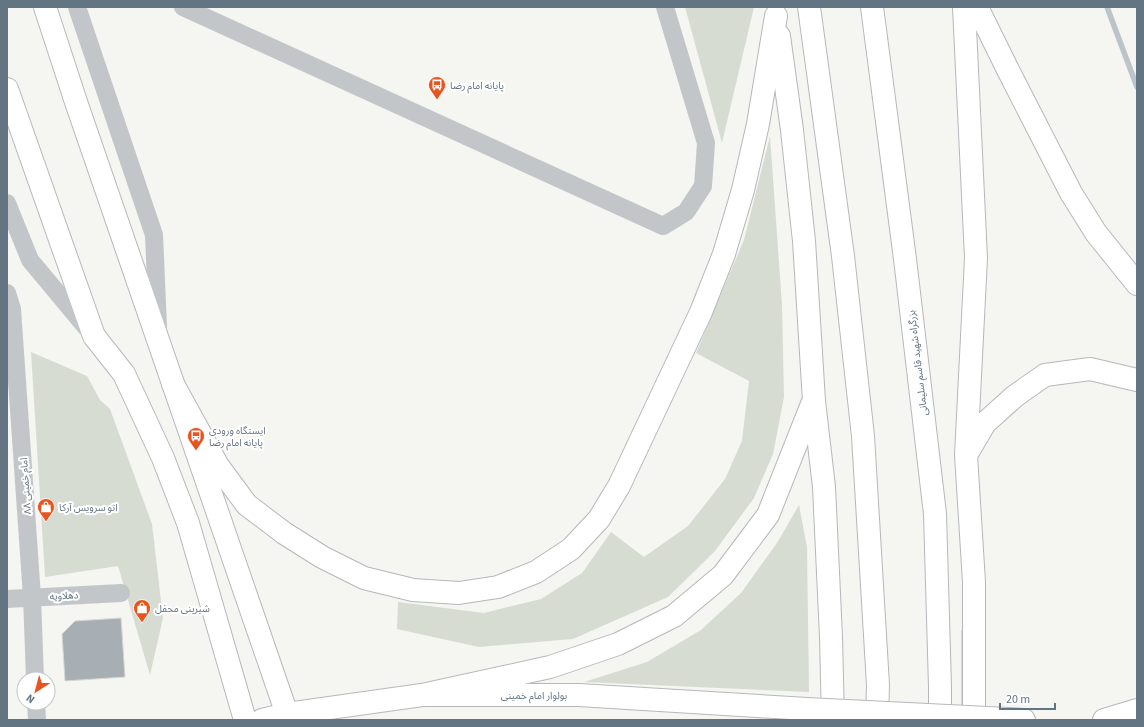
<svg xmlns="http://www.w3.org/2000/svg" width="1144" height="727" font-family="'Source Sans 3','Noto Sans Arabic',sans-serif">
	<rect width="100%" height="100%" fill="#f5f5f1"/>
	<g fill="#d6dcd2">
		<polygon points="685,7 754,7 722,143"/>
		<polygon points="770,136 782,305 784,397 773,454 754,498 715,551 668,597 573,639 479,647 397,629 398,602 484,613 541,599 582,573 611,532 644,557 688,526 725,479 742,441 749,381 696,353 744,240"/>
		<polygon points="31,352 87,376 100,400 110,409 152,524 163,618 150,675 118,566 45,577"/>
		<polygon points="799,505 807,547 809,692 584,682 647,662 701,630 741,593 777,543"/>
		<rect x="961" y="630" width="7" height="90"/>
	</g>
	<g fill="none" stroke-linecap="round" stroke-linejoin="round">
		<polyline stroke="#bac4c9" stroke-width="5.5" points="1107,7 1137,87"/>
	</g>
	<polygon fill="#a7afb5" stroke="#d7d7d4" points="121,618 125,677 65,681 62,634 75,621"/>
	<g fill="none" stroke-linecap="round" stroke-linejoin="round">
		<defs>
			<g id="major">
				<polyline points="45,7 76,102 289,720"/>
				<polyline points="7,89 94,336 124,374 163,458 188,523 245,720"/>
				<polyline points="1008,719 1024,720"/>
				<polyline points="262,720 287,714 422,695 579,695 807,709"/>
			</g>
			<g id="highway">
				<polyline points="809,7 843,256 863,436 878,685 877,720"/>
				<polyline points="872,7 905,259 935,514 940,687 940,720"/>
				<polyline points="964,7 976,258 966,455 974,582 974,720"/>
				<polyline points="977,7 1008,70 1071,193 1096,233 1137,284"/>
				<polyline points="779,36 792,130 804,241 814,401 824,487 831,637 833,720"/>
				<polyline points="173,384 218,466 247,505 284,533 322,557 364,578 413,590 459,593 498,587 536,572 571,549 599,519 619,486 701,312 724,254 743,190 758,124 776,16"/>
				<polyline points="968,452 985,423 1015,396 1045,375 1090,369 1137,380"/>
				<polyline points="422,695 550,667 618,644 674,616 723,575 768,515 812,404"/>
				<polyline points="1104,720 1137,710"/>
			</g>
		</defs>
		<use href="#major" stroke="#b5b9bd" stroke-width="24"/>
		<use href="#highway" stroke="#b5b8bb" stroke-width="24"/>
		<g stroke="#c2c6c9" stroke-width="18">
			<polyline points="77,7 154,235 158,327"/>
			<polyline points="183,7 663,226 686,212 703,186 706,143 665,7"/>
			<polyline points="7,203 30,260 90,332"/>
			<polyline points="7,293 12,309 32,597 35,679"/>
			<polyline points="7,599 121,593"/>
			<polyline points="36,703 37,720"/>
		</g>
		<use href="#major" stroke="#fff" stroke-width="22"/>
		<use href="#highway" stroke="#fff" stroke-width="22"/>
		<defs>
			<polyline id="major-bridge" points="807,709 1008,719"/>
		</defs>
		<use href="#major-bridge" stroke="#b5b9bd" stroke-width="24" stroke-linecap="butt"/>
		<use href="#major-bridge" stroke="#fff" stroke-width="22"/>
	</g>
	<defs>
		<symbol id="bus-pin" viewBox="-11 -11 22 30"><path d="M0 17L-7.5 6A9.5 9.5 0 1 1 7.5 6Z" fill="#e75420" stroke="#fff"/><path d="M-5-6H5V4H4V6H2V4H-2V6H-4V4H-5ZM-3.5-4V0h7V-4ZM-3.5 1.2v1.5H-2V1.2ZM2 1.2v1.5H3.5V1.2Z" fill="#fff"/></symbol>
		<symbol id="shop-pin" viewBox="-11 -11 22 30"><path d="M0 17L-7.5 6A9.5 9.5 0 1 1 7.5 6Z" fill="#e75420" stroke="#fff"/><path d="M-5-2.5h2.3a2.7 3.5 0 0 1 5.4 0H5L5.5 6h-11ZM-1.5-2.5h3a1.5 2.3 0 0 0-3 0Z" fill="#fff"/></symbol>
	</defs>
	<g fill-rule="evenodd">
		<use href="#bus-pin" x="427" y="75" width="20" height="27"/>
		<use href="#bus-pin" x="186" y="426" width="20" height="27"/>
		<use href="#shop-pin" x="36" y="497" width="20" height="27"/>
		<use href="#shop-pin" x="132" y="598" width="20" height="27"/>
	</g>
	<g text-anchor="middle" stroke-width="4" stroke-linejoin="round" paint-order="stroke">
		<g font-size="10" fill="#637483" stroke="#fff" text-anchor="start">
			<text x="450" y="89">پایانه امام رضا</text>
			<text x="209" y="434">ایستگاه ورودی<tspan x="209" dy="12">پایانه امام رضا</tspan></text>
			<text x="59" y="511">اتو سرویس آرکا</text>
			<text x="155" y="612">شیرینی محفل</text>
		</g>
		<g font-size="10" fill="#637483" stroke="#fff">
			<text transform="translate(917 363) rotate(-97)" y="4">بزرگراه شهید قاسم سلیمانی</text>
			<text transform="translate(25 486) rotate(-94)" y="4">امام خمینی ۸۸</text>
			<text transform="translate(64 595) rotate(-3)" y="4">دهلاویه</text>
			<text x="534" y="699">بولوار امام خمینی</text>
		</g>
	</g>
	<rect width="1144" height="727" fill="none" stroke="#637483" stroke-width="16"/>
	<g transform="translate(36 691) rotate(216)"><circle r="19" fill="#ffffff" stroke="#c1c7cd"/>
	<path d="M0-3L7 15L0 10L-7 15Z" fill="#e75420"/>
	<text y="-6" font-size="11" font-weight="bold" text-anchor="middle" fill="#637483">N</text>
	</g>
	<path d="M1000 703v6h55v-6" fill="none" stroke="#637483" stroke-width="2"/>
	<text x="1006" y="703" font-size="12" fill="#637483" stroke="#ffffff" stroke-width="3" paint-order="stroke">20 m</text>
</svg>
